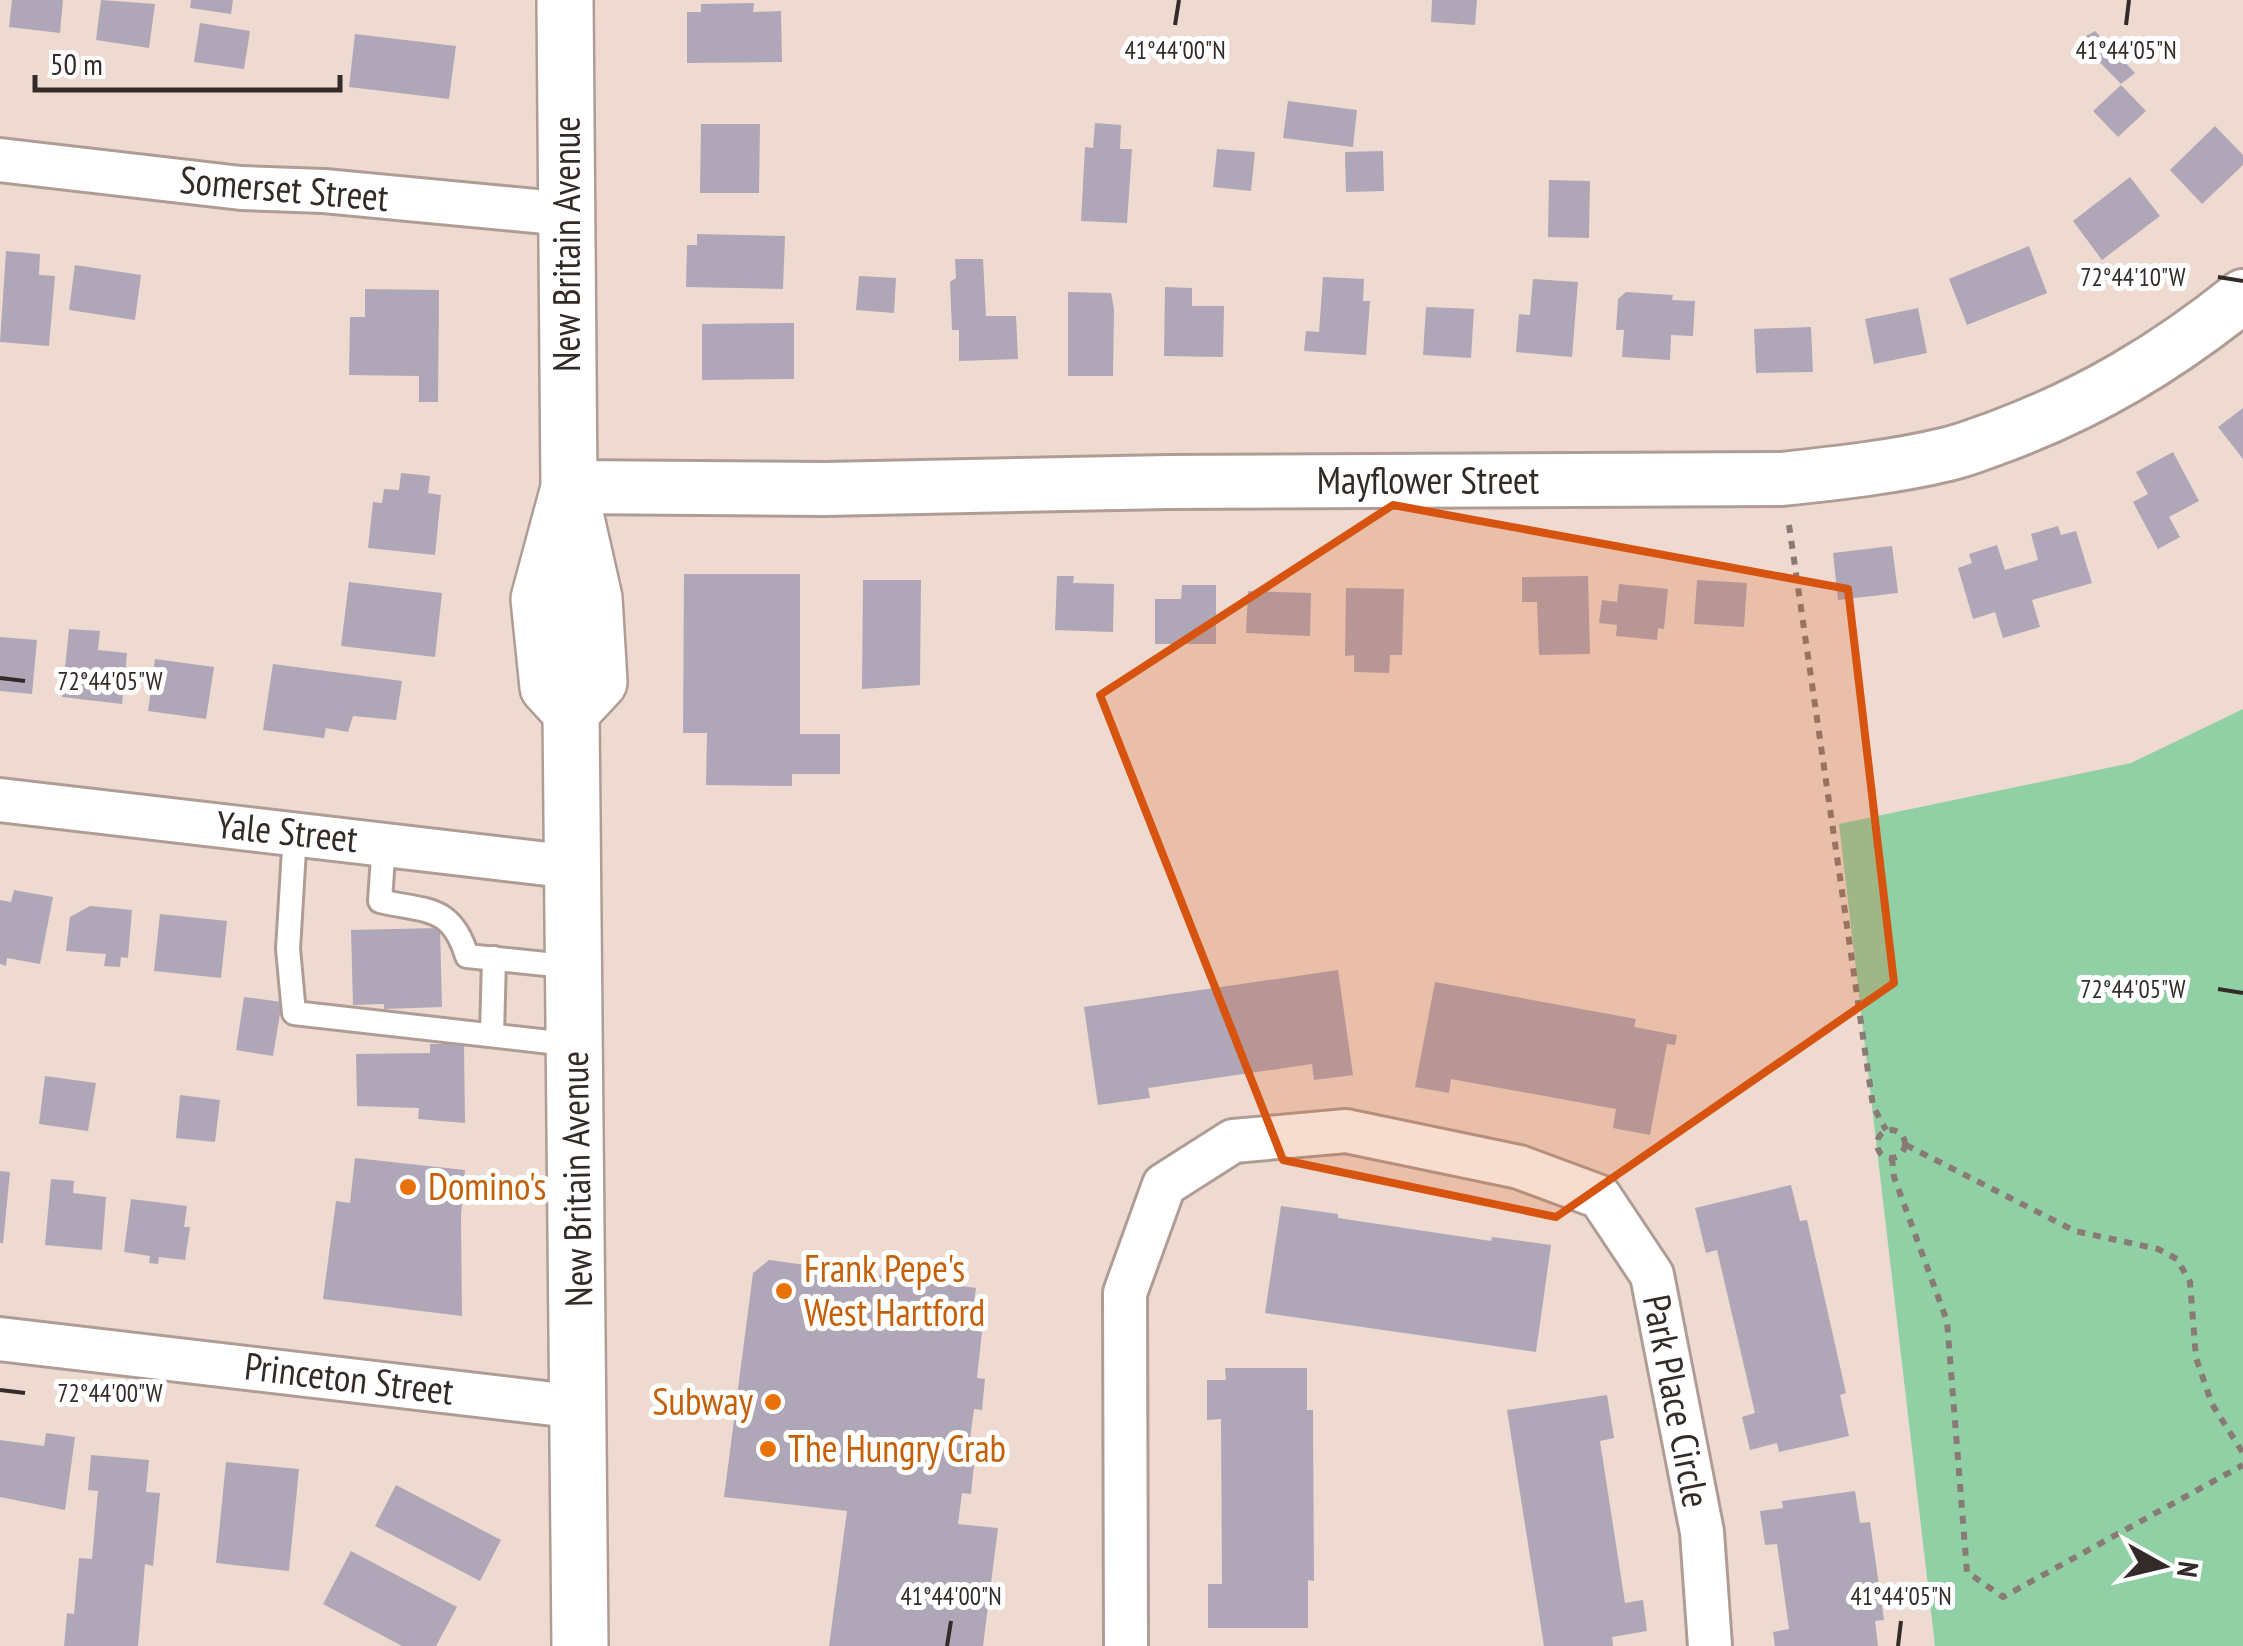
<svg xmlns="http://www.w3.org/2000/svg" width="2243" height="1646" font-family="'PT Sans Narrow',sans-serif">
	<rect width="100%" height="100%" fill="#eedad1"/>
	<polygon fill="#91d0a4" points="2243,709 2243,1646 1935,1646 1839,824 2131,763"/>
	<g fill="#afa7b7">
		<polygon points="12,0 63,0 60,33 9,27"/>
		<polygon points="101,0 155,4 149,48 96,40"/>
		<polygon points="191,0 233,0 231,14 190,8"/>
		<polygon points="1432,0 1477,0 1475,25 1431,22"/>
		<polygon points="754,3 753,12 781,11 782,62 687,63 687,12 701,12 701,4"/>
		<polygon points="200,23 250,31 244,69 194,62"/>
		<polygon points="2095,31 2135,73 2121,84 2082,44 2086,36"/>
		<polygon points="355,34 456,46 449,99 349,87"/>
		<polygon points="2121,85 2146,111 2118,137 2093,111"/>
		<polygon points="1288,101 1357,110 1353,147 1283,138"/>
		<polygon points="1095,123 1121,125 1120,149 1132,149 1127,223 1081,221 1085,147 1093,148"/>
		<polygon points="701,124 760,124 759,193 700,193"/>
		<polygon points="2215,126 2243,155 2243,165 2202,204 2170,170"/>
		<polygon points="1217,149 1255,152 1251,191 1213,187"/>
		<polygon points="1383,151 1384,191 1346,192 1345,152"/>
		<polygon points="2130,177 2160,216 2102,260 2073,221"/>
		<polygon points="1549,180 1590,181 1589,238 1548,237"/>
		<polygon points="697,234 785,236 783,289 686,287 687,245 697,245"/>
		<polygon points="2029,246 2047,293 1967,325 1949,279"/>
		<polygon points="6,251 40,254 39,275 55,276 49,346 0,342"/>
		<polygon points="955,259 983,259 986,316 1016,316 1018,359 959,361 959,330 952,330 950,282 956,278"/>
		<polygon points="75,265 141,275 135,320 69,310"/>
		<polygon points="859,276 896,278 894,313 856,310"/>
		<polygon points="1323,277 1364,279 1363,301 1370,301 1366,355 1304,351 1306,331 1319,332"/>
		<polygon points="1533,279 1578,282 1572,357 1516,352 1519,314 1530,315"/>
		<polygon points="1165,287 1192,288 1192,306 1224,306 1223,357 1164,356"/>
		<polygon points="365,289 439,290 438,402 419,402 419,376 349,375 350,317 365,317"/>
		<polygon points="1068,292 1111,293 1114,309 1113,376 1068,376"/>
		<polygon points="1626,292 1673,295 1672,300 1695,301 1693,336 1671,335 1670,360 1622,357 1624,330 1616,330 1618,299"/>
		<polygon points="1426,307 1474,309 1471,358 1423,355"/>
		<polygon points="1918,308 1927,353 1874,364 1865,319"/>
		<polygon points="794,323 794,379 702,380 702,324"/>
		<polygon points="1811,327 1813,372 1756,373 1754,329"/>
		<polygon points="2243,408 2243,459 2218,427"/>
		<polygon points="2173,452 2199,501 2169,517 2180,537 2158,549 2133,502 2148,494 2136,472"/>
		<polygon points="401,473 430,476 428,493 441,495 435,555 368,548 373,502 382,503 384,489 399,490"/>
		<polygon points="2058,526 2061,535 2076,531 2092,583 2032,600 2040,627 2003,638 1995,612 1973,619 1958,568 1972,563 1969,554 1997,545 2005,570 2038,560 2031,534"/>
		<polygon points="1892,546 1898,593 1838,600 1833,553"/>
		<polygon points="684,574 800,574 800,734 840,734 840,774 792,774 792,786 706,785 707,733 683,733"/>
		<polygon points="1057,576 1074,576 1073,583 1114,584 1113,632 1055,630"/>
		<polygon points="1588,576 1590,654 1539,655 1537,602 1522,602 1522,577"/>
		<polygon points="863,580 921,580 920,685 862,689"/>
		<polygon points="1697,580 1747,583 1744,627 1694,624"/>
		<polygon points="349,582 442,593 435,657 341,646"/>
		<polygon points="1619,584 1668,589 1664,629 1658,628 1657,640 1616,636 1617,625 1599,623 1602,600 1617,602"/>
		<polygon points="1182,585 1216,585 1216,644 1155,644 1155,599 1181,599"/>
		<polygon points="1346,588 1404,589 1402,655 1390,655 1389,673 1354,672 1354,655 1345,656"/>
		<polygon points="1248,591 1311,593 1310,636 1246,633"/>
		<polygon points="69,629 100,631 98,650 127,653 122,704 62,697"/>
		<polygon points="0,637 37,640 32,694 0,691"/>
		<polygon points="155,659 214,667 206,719 148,711"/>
		<polygon points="273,664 402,681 396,720 353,716 348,732 326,728 324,738 263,730"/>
		<polygon points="14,890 53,897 40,964 7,958 6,966 0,964 0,900 11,902"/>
		<polygon points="90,906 132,910 128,958 121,957 120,967 104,966 106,954 66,951 70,917"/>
		<polygon points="160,914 227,921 221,978 154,971"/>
		<polygon points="440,928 442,1007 384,1009 384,1004 353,1005 351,930"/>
		<polygon points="1338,970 1353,1075 1314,1080 1312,1064 1148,1088 1150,1098 1098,1105 1084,1007"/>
		<polygon points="1435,982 1636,1019 1634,1027 1677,1035 1675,1045 1667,1044 1650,1135 1613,1128 1616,1109 1451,1079 1449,1093 1415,1087"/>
		<polygon points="244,997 282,1002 273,1056 236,1050"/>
		<polygon points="430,1044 464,1044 465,1123 418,1119 419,1108 357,1106 356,1054 430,1053"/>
		<polygon points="45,1076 96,1083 88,1131 39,1124"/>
		<polygon points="180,1095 220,1100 215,1142 176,1138"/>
		<polygon points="355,1158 465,1170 461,1215 462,1316 323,1299 336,1201 350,1203"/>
		<polygon points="0,1171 10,1172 3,1243 0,1243"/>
		<polygon points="51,1179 74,1181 73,1193 106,1197 102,1250 45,1245"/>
		<polygon points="1791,1185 1800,1221 1807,1220 1846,1393 1840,1395 1849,1436 1779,1452 1777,1443 1750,1450 1742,1417 1755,1413 1717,1250 1706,1253 1695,1208"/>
		<polygon points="131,1199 187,1206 184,1227 190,1227 185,1260 159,1257 158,1264 149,1263 150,1256 124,1252"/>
		<polygon points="1281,1206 1338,1214 1338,1218 1491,1241 1492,1237 1551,1245 1536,1352 1265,1313"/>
		<polygon points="769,1260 976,1288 970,1330 982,1332 977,1378 985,1379 982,1410 974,1409 968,1454 975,1455 971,1494 962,1493 958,1524 998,1528 983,1646 829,1646 847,1511 724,1497 753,1273"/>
		<polygon points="1225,1368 1307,1368 1307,1410 1313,1410 1314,1581 1308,1580 1308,1628 1208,1628 1208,1584 1222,1584 1221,1419 1207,1420 1207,1380 1226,1380"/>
		<polygon points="1607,1395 1614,1438 1600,1441 1625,1603 1643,1600 1647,1631 1612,1637 1613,1646 1544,1646 1507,1410"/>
		<polygon points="46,1433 75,1437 65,1510 0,1497 0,1440 44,1446"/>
		<polygon points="91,1455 149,1460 146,1492 160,1493 153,1566 145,1564 138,1646 64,1646 67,1613 74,1614 79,1558 92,1559 98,1491 88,1490"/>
		<polygon points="226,1462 299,1469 289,1571 216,1563"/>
		<polygon points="396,1485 501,1540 480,1581 375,1526"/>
		<polygon points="1855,1491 1860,1523 1870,1522 1884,1620 1875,1621 1878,1646 1775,1646 1773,1632 1789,1629 1777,1544 1765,1545 1760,1511 1783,1508 1782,1501"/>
		<polygon points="351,1551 457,1607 436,1646 402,1646 323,1604"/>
	</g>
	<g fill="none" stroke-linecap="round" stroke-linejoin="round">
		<defs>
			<g id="service">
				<polyline points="295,833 288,949 294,1013 576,1045"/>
				<path d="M384 842 380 901C426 912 451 904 467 956L575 967"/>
				<polyline points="492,1035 494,958"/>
			</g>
			<g id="minor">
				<polyline points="0,160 241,188 324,191 567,214"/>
				<polyline points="0,800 573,867"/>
				<polyline points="0,1339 579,1407"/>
				<polyline points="1126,1646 1125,1293 1164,1185 1233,1141 1346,1131 1519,1167 1600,1197 1652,1275 1702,1532 1710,1646"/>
			</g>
			<path id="tertiary" d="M569 487 824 489 1168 482 1782 479C1838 473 1894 467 1948 454 1966 450 1982 443 1999 437 2091 403 2167 357 2243 296"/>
			<g id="secondary">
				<polyline points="565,0 569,487 594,598 599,682 571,712 580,1646"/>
				<polyline points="567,495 539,599 548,687 571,712"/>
			</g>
		</defs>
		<use href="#service" stroke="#af9d95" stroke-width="28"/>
		<use href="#minor" stroke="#af9d95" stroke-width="48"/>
		<use href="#tertiary" stroke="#af9d95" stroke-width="58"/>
		<use href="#secondary" stroke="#af9d95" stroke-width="60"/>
		<g stroke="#887b75" stroke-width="6" stroke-dasharray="8 8" stroke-linecap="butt">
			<polyline points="1789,525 1873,1106 1886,1130"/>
			<circle cx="1891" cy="1144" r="14"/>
			<polyline points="1906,1145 2075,1231 2158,1249 2177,1259 2190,1282 2196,1358 2212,1404 2243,1453"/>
			<polyline points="1892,1158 1894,1177 1947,1321 1967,1572 2003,1597 2243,1465"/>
		</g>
		<use href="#service" stroke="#fff" stroke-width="22"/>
		<use href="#minor" stroke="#fff" stroke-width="42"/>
		<use href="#tertiary" stroke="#fff" stroke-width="52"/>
		<use href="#secondary" stroke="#fff" stroke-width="55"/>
	</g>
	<path fill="#d6540f" fill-opacity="0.2" stroke="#d6540f" stroke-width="8" stroke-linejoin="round" d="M1393 505 1848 589 1894 983 1556 1217 1283 1160 1100 695Z"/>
	<path fill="none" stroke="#322b28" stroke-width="4" d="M1175 25 1179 0M2126 25 2129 0M2218 277 2243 281M0 678 25 681M2218 989 2243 993M0 1390 25 1393M947 1646 951 1621M1898 1646 1901 1621"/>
	<g fill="#e8710a" stroke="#fff" stroke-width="4">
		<circle cx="408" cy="1187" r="10"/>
		<circle cx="784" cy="1291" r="10"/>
		<circle cx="773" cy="1402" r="10"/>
		<circle cx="768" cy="1449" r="10"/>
	</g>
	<g text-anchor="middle" stroke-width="10" stroke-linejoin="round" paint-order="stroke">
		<g font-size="38" fill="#322b28" stroke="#fff">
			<text transform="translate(284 189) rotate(5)" y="13">Somerset Street</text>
			<text transform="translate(567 244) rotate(-90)" y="13">New Britain Avenue</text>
			<text x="1428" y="494">Mayflower Street</text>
			<text transform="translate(287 832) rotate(6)" y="13">Yale Street</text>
			<text transform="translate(577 1179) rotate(-91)" y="13">New Britain Avenue</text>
			<text transform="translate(349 1379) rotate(7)" y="13">Princeton Street</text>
			<text transform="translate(1676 1401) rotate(79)" y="13">Park Place Circle</text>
		</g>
		<g font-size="38" fill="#c56008" stroke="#fff" text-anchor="start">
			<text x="428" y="1200">Domino's</text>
			<text x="804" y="1282">Frank Pepe's<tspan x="804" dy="44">West Hartford</tspan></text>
			<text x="753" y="1415" text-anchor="end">Subway</text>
			<text x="788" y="1462">The Hungry Crab</text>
		</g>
	</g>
	<g font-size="25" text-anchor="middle" fill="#322b28" stroke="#fff" stroke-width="10" stroke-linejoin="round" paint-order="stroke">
		<text x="1175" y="59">41°44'00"N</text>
		<text x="2126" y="59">41°44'05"N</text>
		<text x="2133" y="286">72°44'10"W</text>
		<text x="110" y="690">72°44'05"W</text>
		<text x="2133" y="998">72°44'05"W</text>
		<text x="110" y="1402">72°44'00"W</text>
		<text x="951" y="1605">41°44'00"N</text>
		<text x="1901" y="1605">41°44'05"N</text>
	</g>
	<g transform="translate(2163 1566) rotate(98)" stroke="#ffffff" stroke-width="8" paint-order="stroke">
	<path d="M0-8L18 38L0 25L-18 38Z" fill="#322b28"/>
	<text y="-15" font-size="28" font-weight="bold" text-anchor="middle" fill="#322b28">N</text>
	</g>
	<path d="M35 75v15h305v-15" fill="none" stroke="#322b28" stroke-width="5"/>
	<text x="50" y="75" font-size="30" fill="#322b28" stroke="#ffffff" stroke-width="8" paint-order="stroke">50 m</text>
</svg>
